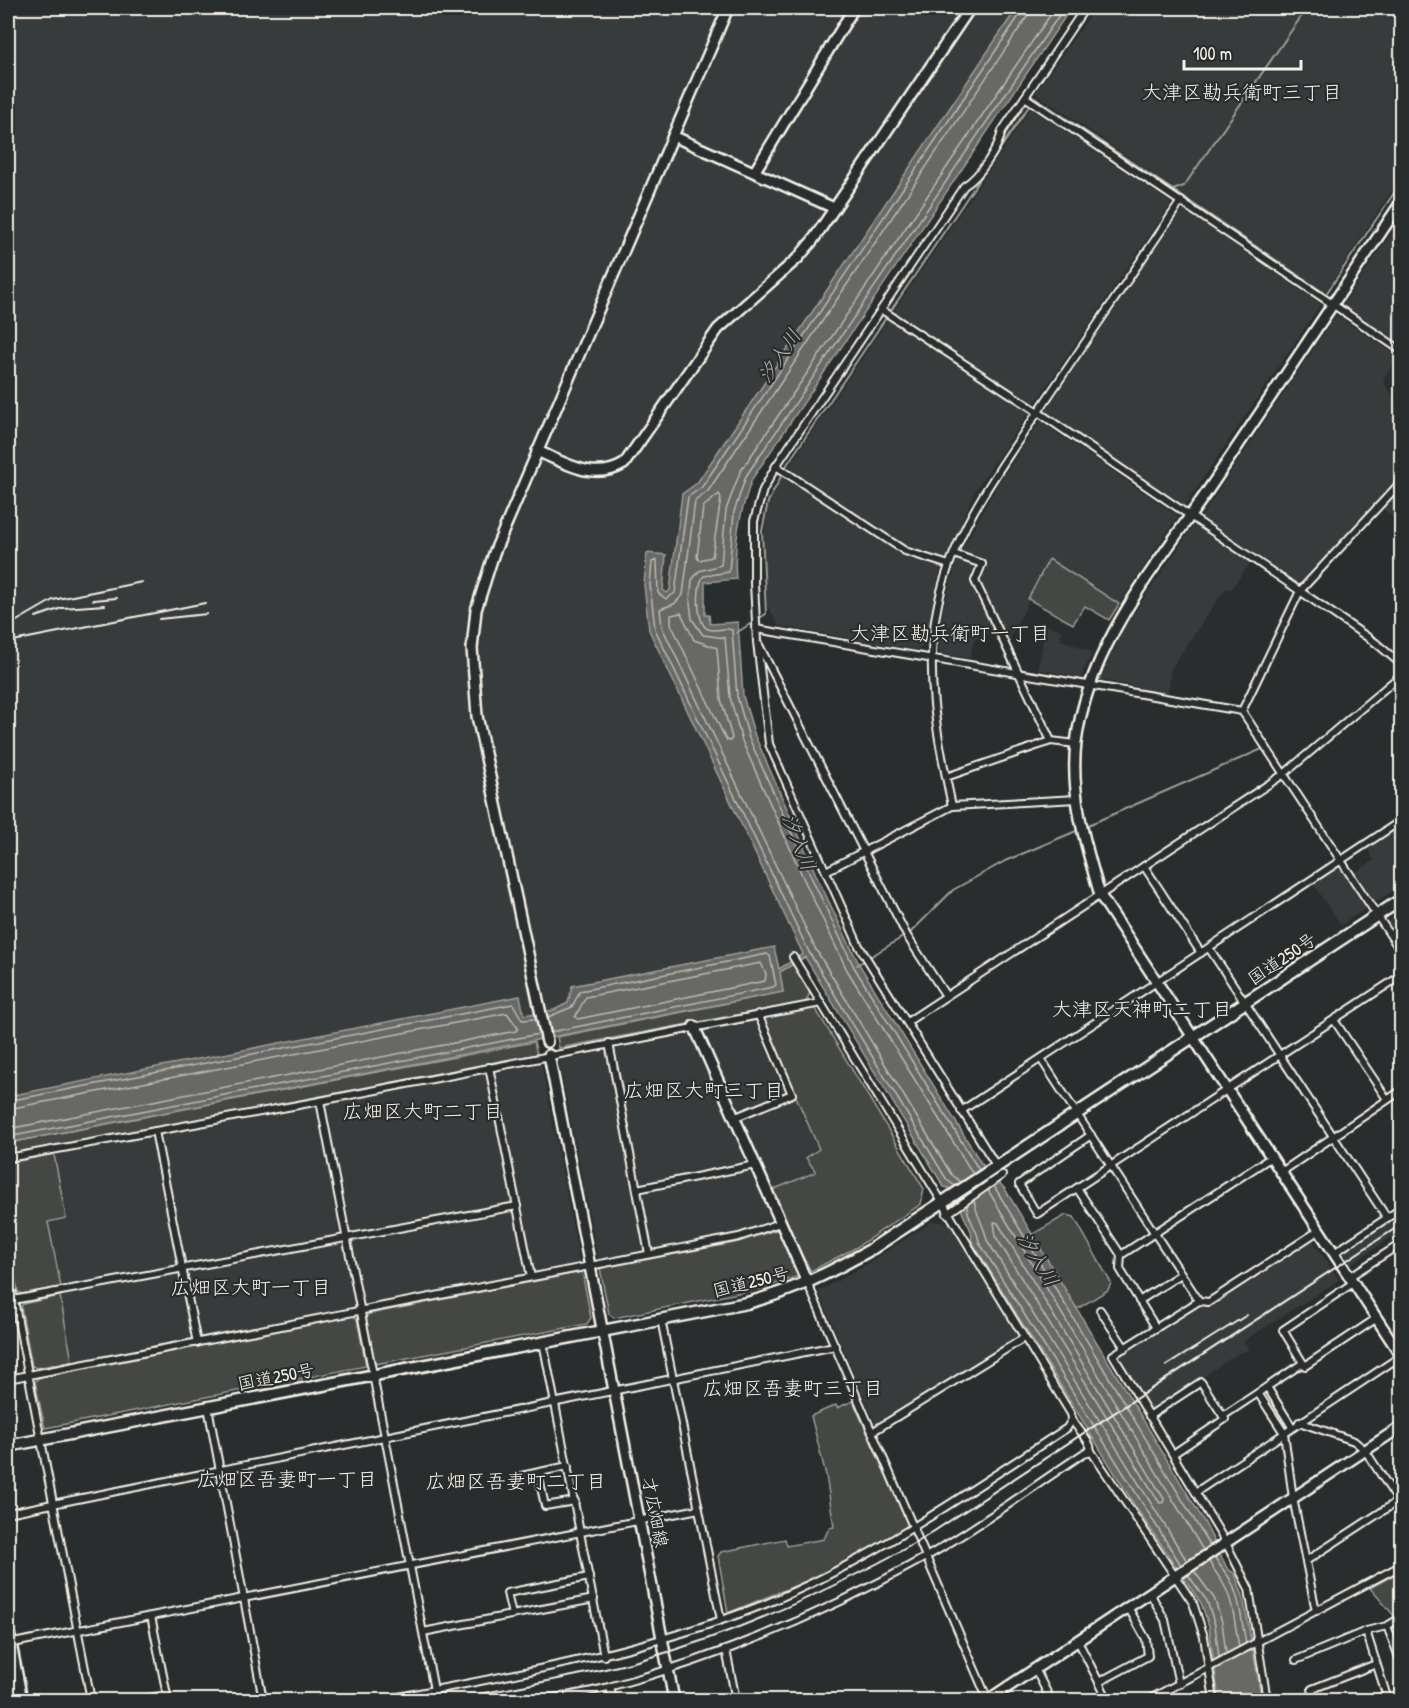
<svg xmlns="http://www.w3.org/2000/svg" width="1409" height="1708" font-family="'Patrick Hand','Klee One',sans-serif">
	<rect width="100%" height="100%" fill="#2a2d2e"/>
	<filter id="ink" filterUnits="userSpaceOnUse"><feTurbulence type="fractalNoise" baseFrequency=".0167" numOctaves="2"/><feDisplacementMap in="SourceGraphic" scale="12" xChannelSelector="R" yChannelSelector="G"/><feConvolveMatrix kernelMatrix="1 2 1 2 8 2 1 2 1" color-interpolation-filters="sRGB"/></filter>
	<g filter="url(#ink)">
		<g fill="#373a3a">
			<polygon points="8,8 1017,8 697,483 682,494 670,590 667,593 663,591 649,630 803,954 778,969 774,947 571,996 568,1003 554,1010 524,1015 520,996 8,1096"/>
			<polygon points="1095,8 1401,8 1401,177 1325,292 1035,93"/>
			<polygon points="1031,108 1170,202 1170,206 975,491 939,574 927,645 917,650 779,626 767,606 763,542 768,506 783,475"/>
			<polygon points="1185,211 1321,304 1184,507 1046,415 1046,410 1179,213"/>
			<polygon points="1401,219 1401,345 1343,305"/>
			<polygon points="1336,315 1398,356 1383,380 1401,411 1401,475 1301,582 1295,582 1200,518"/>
			<polygon points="1040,421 1178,516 1119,604 1049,559 1008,643 1000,628 974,640 970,658 941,654 938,650 942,612 958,557 998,483"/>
			<polygon points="1394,494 1401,501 1401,526 1382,507"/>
			<polygon points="1194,525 1250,563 1230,590 1226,588 1171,668 1168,693 1099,680 1127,623"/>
			<polygon points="1046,624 1062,631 1059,639 1092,652 1081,678 1038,669"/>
			<polygon points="1401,825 1401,885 1375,903 1355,873 1374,860 1367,848"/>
			<polygon points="1336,868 1341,869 1367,908 1341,925 1313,884"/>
			<polygon points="1401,912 1401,943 1388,922"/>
			<polygon points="761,1017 820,1150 816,1172 772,1190 703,1034 704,1028"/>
			<polygon points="693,1031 773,1217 772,1222 736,1233 598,1260 558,1057"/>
			<polygon points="541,1061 580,1264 72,1361 60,1296 63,1295 48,1222 66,1218 54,1154"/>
			<polygon points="1401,1211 1401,1231 1351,1264 1342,1250"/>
			<polygon points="933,1221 949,1223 1021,1338 877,1427 818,1291 856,1271"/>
			<polygon points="1312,1240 1339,1280 1244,1341 1249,1350 1237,1354 1151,1412 1119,1357 1120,1354 1192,1310 1216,1303"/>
		</g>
		<g fill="#444645" stroke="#9c9c96" stroke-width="1.5">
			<polygon points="1049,559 1119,604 1109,620 1085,606 1073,624 1028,599"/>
			<polygon points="793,964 810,992 806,1002 559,1048 557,1037 783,992 779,972"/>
			<polygon points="815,1008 924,1189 921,1204 855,1248 811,1271 806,1262 803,1263 772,1190 816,1172 806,1158 819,1149 761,1017"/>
			<polygon points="534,1042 537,1054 8,1157 8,1143"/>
			<polygon points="54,1154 66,1218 48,1222 61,1287 22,1294 18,1292 8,1238 8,1163"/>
			<polygon points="1066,1215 1074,1217 1111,1283 1108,1290 1077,1309 1031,1235"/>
			<polygon points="776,1230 780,1232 799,1276 763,1288 614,1318 609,1314 600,1268 734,1243"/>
			<polygon points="582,1272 591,1318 587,1324 375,1364 366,1317 369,1314"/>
			<polygon points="60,1296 72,1361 36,1368 32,1366 21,1307 23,1304"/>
			<polygon points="353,1316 357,1319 366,1366 45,1428 35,1382 38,1378"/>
			<polygon points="853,1401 908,1525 906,1530 821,1575 728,1613 718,1556 721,1552 785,1539 787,1546 824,1539 829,1528 834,1527 826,1475 811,1416 836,1405 837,1408"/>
			<polygon points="1401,1571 1401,1615 1396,1618 1370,1588"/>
		</g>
		<path fill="#676866" stroke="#9f9f9a" stroke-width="1.5" d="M1017 8H1071L752 479C740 512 733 543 736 579L705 582V615H709L710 624 738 622 743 696 755 736 818 879 859 964 981 1163 1005 1189 1205 1523 1227 1568 1235 1574 1243 1596 1262 1700H1219L1209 1626 1201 1603 1135 1506 971 1240C975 1228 960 1218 961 1204L949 1188 944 1187 805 957 780 972 783 992 8 1143V1096L520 996 524 1015 554 1010 568 1003 572 986 774 947 779 969 803 954 649 630 644 585 647 553 666 555 663 590 667 593 670 590 682 494 697 483Z"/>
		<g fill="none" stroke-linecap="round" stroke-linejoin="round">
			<g stroke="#bcbab4" stroke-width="1.5">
				<polygon points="719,494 721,498 712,557 699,560 697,557 703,507"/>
				<polygon points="681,613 694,640 717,648 721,699 732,738 730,741 726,740 671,624 671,615"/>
				<polygon points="761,963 766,974 765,981 578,1019 575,1017 586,997"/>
				<polyline points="548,1017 572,1007 580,991 767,954 770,956 776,985 773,987 551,1032"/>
				<polyline points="8,1101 513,1004 522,1020 536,1019"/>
				<polyline points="8,1109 507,1013 518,1028 516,1031 8,1129"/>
				<polyline points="8,1137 539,1034"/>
				<path d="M979 1170 854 967 813 881 749 738 737 696 732 630C725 627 715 632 708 629 696 625 696 583 704 576L729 572 734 512 746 476 1064 8"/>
				<polyline points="973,1174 847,970 806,884 742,741 730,697 725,638 703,635 692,619 690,603 692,580 699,571 721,565 726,510 740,472 1055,8"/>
				<polyline points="961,1182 951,1174 815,948 662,627 660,609 674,604 683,595 695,501 708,491 1027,17 1029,8"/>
				<polyline points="955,1186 947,1180 809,952 655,629 650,585 652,562 657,560 658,593 666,599 675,593 688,497 702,487 1021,13 1022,8"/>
				<polyline points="994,1186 1210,1546"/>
				<polyline points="988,1190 1203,1550"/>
				<path d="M974 1200C976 1215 984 1225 987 1240L1187 1561"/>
				<path d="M967 1205C966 1217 978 1229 979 1242L1181 1565"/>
				<polygon points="994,1222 998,1223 1164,1499 1163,1503 1160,1503 1154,1494 996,1237"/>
				<path d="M1215 1557C1219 1566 1227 1573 1231 1581 1240 1600 1242 1623 1246 1643"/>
				<path d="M1209 1561C1213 1570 1220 1577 1224 1585 1234 1603 1235 1627 1239 1647"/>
				<polyline points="1194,1571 1214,1598 1222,1622 1226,1653"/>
				<polyline points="1188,1575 1207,1601 1215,1625 1219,1657"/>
			</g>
			<g stroke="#9f9f9a" stroke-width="2">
				<polyline points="1173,190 1326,294 1402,181"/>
				<polyline points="736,633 766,614 762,531 768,502 788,463 1029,106 1036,98 1173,190 1184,186 1307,8"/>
				<polyline points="1086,826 1269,746 1377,910"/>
				<polyline points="1382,917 1402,946"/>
				<polyline points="857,965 911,932 953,890 1005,861 1081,829"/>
			</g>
			<polyline stroke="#484a4a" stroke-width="6" stroke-dasharray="6 3" stroke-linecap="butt" points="440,1689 442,1700"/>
			<defs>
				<g id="street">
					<polyline points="1025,97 1402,351"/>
					<polyline points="882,310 1038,412 1376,643 1402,665"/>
					<polyline points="776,466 905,551 949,565"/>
					<polyline points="954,554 982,564 975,581 1051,741"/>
					<polyline points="756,629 1242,711 1402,953"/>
					<polyline points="759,645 907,936 946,996"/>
					<polyline points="1242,711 1300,591 1402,481"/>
					<polyline points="946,777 1051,741 1076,744"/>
					<path d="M952 806C938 740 923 672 938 604 954 526 1005 462 1048 397 1092 332 1137 267 1181 201"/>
					<polyline points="1144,866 1201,953"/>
					<polyline points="826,871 952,806 1077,799"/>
					<polyline points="1209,948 1387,1218"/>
					<path d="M793 957 1071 1414C1072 1427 1090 1436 1091 1451L1193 1603 1204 1637 1214 1700"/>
					<polyline points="1334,1020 1387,1099"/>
					<polyline points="907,1022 1284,774 1402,674"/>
					<polyline points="609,1043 649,1254"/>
					<polyline points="1041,1059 1199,1301"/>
					<polyline points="489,1067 531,1277"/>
					<polyline points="320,1101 434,1690"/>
					<polyline points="961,1111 1402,820"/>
					<polyline points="736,1117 792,1094 758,1014"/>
					<polyline points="155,1131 197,1343"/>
					<polyline points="1091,1135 1019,1184 1037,1214 1402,975"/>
					<polyline points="8,1158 320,1101 821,1003"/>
					<path d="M997 1167 859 946 769 744 757 642 754 583V521L763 490 776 466 964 186C979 177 998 150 1002 131L1085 8"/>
					<polyline points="1280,1173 1402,1090"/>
					<polyline points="1077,1188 1121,1255 1120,1269 1156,1328"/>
					<polyline points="637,1189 755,1165"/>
					<polyline points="947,1214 1002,1175"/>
					<polyline points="1334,1253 1402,1208"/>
					<polyline points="1121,1255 1270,1158"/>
					<polyline points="8,1269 91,1700"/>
					<polyline points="1349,1277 1402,1243"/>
					<polyline points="1353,1283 1283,1330 1303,1363 1305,1366 1377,1318"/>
					<polyline points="808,1284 988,1700"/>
					<polyline points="13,1300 517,1206"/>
					<polyline points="1139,1301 1181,1274"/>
					<polyline points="1100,1310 1125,1348"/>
					<polyline points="661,1319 721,1620"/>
					<polyline points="543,1342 604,1656"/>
					<polyline points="8,1379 739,1237 780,1223"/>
					<polyline points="1267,1387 1292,1427"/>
					<polyline points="1258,1393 1284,1433 1293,1498 1316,1611"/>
					<polyline points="208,1407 263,1700"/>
					<polyline points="1149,1416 1201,1382 1225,1419 1173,1454"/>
					<polyline points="1223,1416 1303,1363"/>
					<polyline points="1299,1422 1354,1441 1365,1450 1402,1507"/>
					<polyline points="872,1432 1024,1338"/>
					<polyline points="538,1473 545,1506 575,1501"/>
					<polyline points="521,1476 568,1466"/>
					<polyline points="1196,1492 1401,1356"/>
					<polyline points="8,1513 835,1346"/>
					<polyline points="1306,1561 1398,1501"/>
					<polyline points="1150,1593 1165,1620 1179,1684"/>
					<polyline points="512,1615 507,1593 589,1577"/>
					<polyline points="151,1616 168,1700"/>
					<polyline points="1387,1626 1402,1665"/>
					<polyline points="1366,1631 1388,1700"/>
					<polyline points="423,1632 594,1599"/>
					<polyline points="1078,1641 1108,1700"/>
					<polyline points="8,1644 699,1509"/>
					<polyline points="726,1650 736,1700"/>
					<polyline points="1296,1660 1366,1631 1387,1626 1402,1617"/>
					<polyline points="1035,1669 1051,1700"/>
					<polyline points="1099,1682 1148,1656 1146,1639 1128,1607"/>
					<polyline points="610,1687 613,1700"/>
					<polyline points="138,1700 167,1695"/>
					<path d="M382 1700C512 1675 642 1653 765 1604 873 1560 969 1491 1067 1428L1071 1421"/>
					<path d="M541 1700C564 1696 589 1693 612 1686 721 1657 826 1613 924 1558 979 1527 1031 1488 1084 1453L1091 1451"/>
					<polyline points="1148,1700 1402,1565"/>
					<polyline points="1267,1700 1249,1589 1226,1543 1113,1355 1199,1301 1209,1302 1318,1231"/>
					<polyline points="1315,1700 1312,1689 1376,1664"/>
				</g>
				<g id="secondary">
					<polyline points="673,136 834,208"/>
					<polyline points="755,171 854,8"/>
					<path d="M1402 201C1340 293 1279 385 1217 477 1162 560 1089 640 1076 743 1070 796 1086 846 1100 895L1402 1357"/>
					<path d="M537 451C566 463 594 482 624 464L718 329 798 258 813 240 970 8"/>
					<polyline points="694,1026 808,1284"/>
					<polyline points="547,1042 477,716 472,648 476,610 494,553 728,8"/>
					<polyline points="549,1055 674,1700"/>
					<polyline points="8,1628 22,1700"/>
					<polyline points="8,1689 10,1700"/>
					<polyline points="988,1700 1402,1426"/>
				</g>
				<path id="highway" d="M8 1446 747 1303C795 1290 827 1274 870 1250L1402 899"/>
			</defs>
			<use href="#street" stroke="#f4f1e8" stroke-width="10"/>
			<use href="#secondary" stroke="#f4f1e8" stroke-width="14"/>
			<use href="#highway" stroke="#f4f1e8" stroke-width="15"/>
			<use href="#street" stroke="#2a2d2e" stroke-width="6"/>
			<use href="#secondary" stroke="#2a2d2e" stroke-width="9"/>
			<use href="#highway" stroke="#2a2d2e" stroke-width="10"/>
			<g stroke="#f4f1e8" stroke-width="2">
				<polyline points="93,600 117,598"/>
				<polyline points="36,617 62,608 105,605"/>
				<polyline points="159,619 207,614"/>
				<polyline points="8,626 53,600 142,582"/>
				<polyline points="8,642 205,603"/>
				<polyline points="1166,1366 1247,1315"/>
				<path d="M447 1700C509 1688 573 1678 634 1662 734 1635 829 1591 919 1541L1402 1224"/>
			</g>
		</g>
	</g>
	<g text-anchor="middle" stroke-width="4.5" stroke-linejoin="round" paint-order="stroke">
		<g font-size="18" fill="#f4f1e8" stroke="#2a2d2e">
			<text transform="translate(1282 959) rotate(-34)" y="6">国道250号</text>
			<text transform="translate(751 1282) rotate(-14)" y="6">国道250号</text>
			<text transform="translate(276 1377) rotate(-11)" y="6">国道250号</text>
			<text transform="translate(655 1512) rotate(79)" y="6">才広畑線</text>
		</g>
		<g font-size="20" fill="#f4f1e8" stroke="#2a2d2e">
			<text x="1242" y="99">大津区勘兵衛町三丁目</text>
			<text x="950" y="640">大津区勘兵衛町一丁目</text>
			<text x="1142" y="1016">大津区天神町二丁目</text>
			<text x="704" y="1097">広畑区大町三丁目</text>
			<text x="423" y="1118">広畑区大町二丁目</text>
			<text x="251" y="1294">広畑区大町一丁目</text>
			<text x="793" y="1395">広畑区吾妻町三丁目</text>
			<text x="287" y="1486">広畑区吾妻町一丁目</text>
			<text x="516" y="1488">広畑区吾妻町二丁目</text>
		</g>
		<g font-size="20" font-style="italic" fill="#b5b3ae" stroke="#2a2d2e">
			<text transform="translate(779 356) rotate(-56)" y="7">汐入川</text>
			<text transform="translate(799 842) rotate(69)" y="7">汐入川</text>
			<text transform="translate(1038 1259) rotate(59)" y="7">汐入川</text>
		</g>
	</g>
	<rect width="1409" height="1708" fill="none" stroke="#2a2d2e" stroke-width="30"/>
	<rect x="15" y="15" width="1379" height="1678" fill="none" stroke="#f4f1e8" stroke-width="2" filter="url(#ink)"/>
	<path d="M1184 60v9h117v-9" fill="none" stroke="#f4f1e8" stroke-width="3"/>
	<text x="1193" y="60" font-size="18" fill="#f4f1e8" stroke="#2a2d2e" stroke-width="4.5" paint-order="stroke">100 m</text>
</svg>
